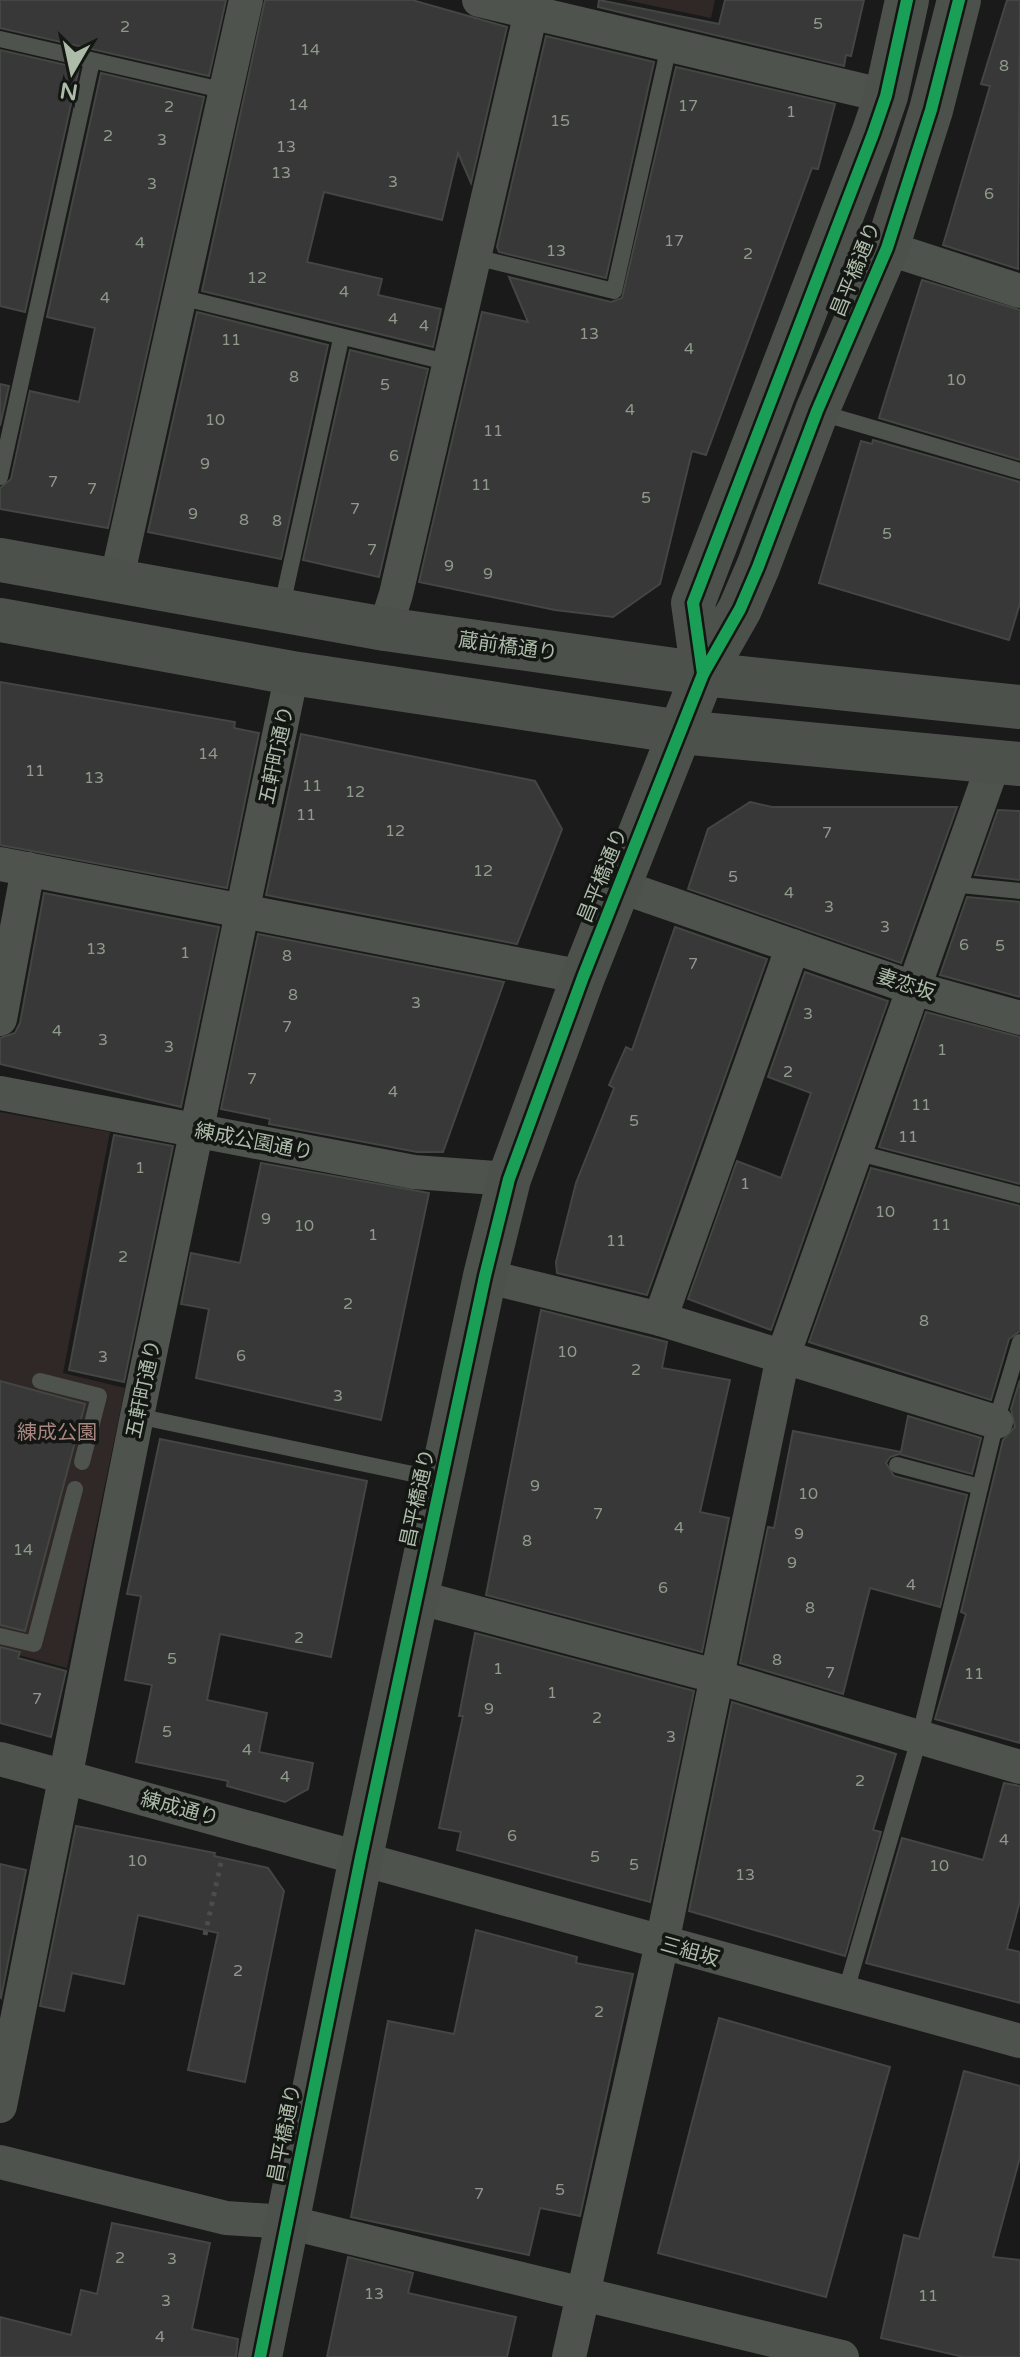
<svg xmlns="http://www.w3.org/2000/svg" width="1020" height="2357" font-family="'Varela Round','Noto Sans JP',sans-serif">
	<rect width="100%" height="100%" fill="#191a19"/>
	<g fill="#2f2826">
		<polygon points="625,0 715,0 711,18"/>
		<polygon points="0,1112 110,1132 63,1373 125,1388 67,1668 0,1650"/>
	</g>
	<g fill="#373837" stroke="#434642" stroke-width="2">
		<polygon points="0,0 226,0 209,76 0,28"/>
		<polygon points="265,0 412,0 507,27 471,183 458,153 442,220 324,192 307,262 382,279 378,295 441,309 433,347 202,291"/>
		<polygon points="599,0 719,24 725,0 864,0 851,56 846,55 844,66 598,7"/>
		<polygon points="1007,0 1020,0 1018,269 943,245 990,86 981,84"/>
		<polygon points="546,36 654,62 606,278 499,252 497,247"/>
		<polygon points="0,50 79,68 25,312 0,306"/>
		<polygon points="676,67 835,104 818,169 812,168 706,455 692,451 660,584 613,617 555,610 419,582 482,312 528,322 509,277 611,302 622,298"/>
		<polygon points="101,73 204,97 108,528 0,509 0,488 11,479 30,391 79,402 95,328 47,317"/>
		<polygon points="922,280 1020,310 1020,460 879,418"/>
		<polygon points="197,312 328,345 281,559 148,532"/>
		<polygon points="350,350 428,369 379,577 303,560"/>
		<polygon points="0,384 9,386 0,426"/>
		<polygon points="873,440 1020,482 1020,603 1009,640 819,583 861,441 872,444"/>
		<polygon points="0,682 235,722 234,728 259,733 227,888 0,845"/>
		<polygon points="301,734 535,781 562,829 517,944 266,895"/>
		<polygon points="750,802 772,807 957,807 901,963 688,889 708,829"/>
		<polygon points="998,810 1020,811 1020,880 975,875"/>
		<polygon points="44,893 219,927 181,1107 0,1064 0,1038 15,1033 20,1023"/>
		<polygon points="967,897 1020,902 1020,997 940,975"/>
		<polygon points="675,927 767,959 647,1295 557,1273 556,1262 576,1183 614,1088 609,1085 626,1047 632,1050"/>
		<polygon points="258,934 504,982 443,1152 417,1152 269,1124 270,1119 221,1109"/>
		<polygon points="805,972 888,1001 771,1330 688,1299 737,1161 781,1178 811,1093 768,1077"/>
		<polygon points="926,1012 1020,1037 1020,1184 879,1147"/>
		<polygon points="114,1135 173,1146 124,1382 69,1370"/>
		<polygon points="261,1163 429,1193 381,1420 196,1378 209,1309 181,1304 191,1253 240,1263"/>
		<polygon points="871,1168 1020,1206 1020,1331 1009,1339 991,1400 809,1342"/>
		<polygon points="541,1310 667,1342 662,1368 730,1380 700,1512 729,1518 702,1652 486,1595"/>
		<polygon points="1020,1380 1020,1743 935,1719 966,1614 961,1612 1003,1440 1015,1427 1011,1409"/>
		<polygon points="0,1381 85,1404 25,1631 0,1625"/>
		<polygon points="908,1416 981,1438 972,1474 899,1454 890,1457 886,1463 894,1476 967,1495 940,1607 870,1588 843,1694 740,1663 768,1527 774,1528 793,1431 901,1452"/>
		<polygon points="160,1439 367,1481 331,1657 220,1634 207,1700 267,1713 259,1752 313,1763 308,1789 285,1802 227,1786 228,1781 136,1762 152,1685 125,1680 141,1596 127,1594"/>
		<polygon points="475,1633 694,1691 650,1902 457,1850 461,1832 439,1828 463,1716 459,1716"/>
		<polygon points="0,1647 20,1652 18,1658 66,1671 51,1737 0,1723"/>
		<polygon points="732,1702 896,1754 873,1830 881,1832 845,1956 689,1911"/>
		<polygon points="1004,1783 1020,1786 1020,1901 1007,1949 1020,1952 1020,2003 866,1963 902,1838 983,1860"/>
		<polygon points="76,1826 215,1853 214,1856 268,1868 284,1891 245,2082 188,2070 218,1933 138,1915 124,1984 72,1973 64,2011 40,2006"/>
		<polygon points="0,1864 26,1870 1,1998 0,1997"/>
		<polygon points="476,1930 577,1957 576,1963 633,1974 580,2216 540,2208 529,2255 351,2217 388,2021 454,2034"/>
		<polygon points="719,2018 890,2067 826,2297 658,2253"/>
		<polygon points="964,2071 1020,2086 1020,2157 993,2257 1020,2260 1020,2357 964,2357 881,2338 904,2235 919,2239"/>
		<polygon points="112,2223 210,2243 192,2329 238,2339 236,2357 0,2357 0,2317 71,2335 81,2290 97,2294"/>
		<polygon points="348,2257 413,2273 408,2293 516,2317 507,2357 327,2357"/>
	</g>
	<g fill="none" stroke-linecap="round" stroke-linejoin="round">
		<polyline stroke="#4a4d49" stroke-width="5" stroke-dasharray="4 6" stroke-linecap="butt" points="205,1935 222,1858"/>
		<g stroke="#4e534d" stroke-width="16">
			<polyline points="0,39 226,91"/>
			<polyline points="475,257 614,291 669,46"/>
			<polyline points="180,297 450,363"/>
			<polyline points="818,412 1020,471"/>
			<polyline points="0,477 92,61"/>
			<polyline points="281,610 341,339"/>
			<polyline points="950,884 1020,891"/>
			<polyline points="855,1152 1020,1195"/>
			<polyline points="40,1381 99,1396 82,1462"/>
			<polyline points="137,1416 441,1480"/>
			<polyline points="897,1465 980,1487"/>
			<polyline points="0,1636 34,1644 75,1489"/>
			<polyline points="845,1994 919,1739 996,1422 1020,1342"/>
		</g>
		<g stroke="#4e534d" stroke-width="34">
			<polyline points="479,0 886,96"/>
			<polyline points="887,248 1020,291"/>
			<polyline points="116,582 246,0"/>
			<polyline points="385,629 396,594 531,12"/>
			<polyline points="0,864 583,977"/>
			<polyline points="619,886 913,988 1020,1018"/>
			<polyline points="0,1019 28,869"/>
			<polyline points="0,1093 414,1172 509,1179"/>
			<polyline points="485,1276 660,1319 996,1422"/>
			<polyline points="660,1319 793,946"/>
			<polyline points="417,1597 700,1672 1020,1767"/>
			<polyline points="0,1759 1020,2041"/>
			<polyline points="0,2106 137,1416 292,673"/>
			<polyline points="0,2162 226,2218 287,2222 842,2357"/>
			<polyline points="569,2357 662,1943 783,1356 994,762"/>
		</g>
		<g stroke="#4c514c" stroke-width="44">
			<polyline points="0,560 385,629 703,674 1020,707"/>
			<polyline points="0,620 292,673 681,732 1020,764"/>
			<polyline points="703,674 693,603 873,134 886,96 907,0"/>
			<polyline points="260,2357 361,1857 485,1276 509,1179 583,977 703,674 740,609 758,567 817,411 887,248 931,110 959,0"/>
		</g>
		<defs>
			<g id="cycleway">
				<polyline points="703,674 693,603 873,134 886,96 907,0"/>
				<polyline points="260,2357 361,1857 485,1276 509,1179 583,977 703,674 740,609 758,567 817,411 887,248 931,110 959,0"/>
			</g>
		</defs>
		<use href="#cycleway" stroke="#131613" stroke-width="17"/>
		<use href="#cycleway" stroke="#1a9f57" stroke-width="12"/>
	</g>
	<g text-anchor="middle" stroke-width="7" stroke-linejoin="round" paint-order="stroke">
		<g font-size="16" fill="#909a8c">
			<text x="818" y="29">5</text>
			<text x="125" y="32">2</text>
			<text x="310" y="55">14</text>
			<text x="1004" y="71">8</text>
			<text x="298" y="110">14</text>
			<text x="688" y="111">17</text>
			<text x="169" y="112">2</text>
			<text x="791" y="117">1</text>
			<text x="560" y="126">15</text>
			<text x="108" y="141">2</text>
			<text x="162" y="145">3</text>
			<text x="286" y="152">13</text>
			<text x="281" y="178">13</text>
			<text x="393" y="187">3</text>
			<text x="152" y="189">3</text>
			<text x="989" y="199">6</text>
			<text x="674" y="246">17</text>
			<text x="140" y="248">4</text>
			<text x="556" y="256">13</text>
			<text x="748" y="259">2</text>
			<text x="257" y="283">12</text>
			<text x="344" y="297">4</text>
			<text x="105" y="303">4</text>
			<text x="393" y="324">4</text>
			<text x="424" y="331">4</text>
			<text x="589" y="339">13</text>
			<text x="231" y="345">11</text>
			<text x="689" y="354">4</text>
			<text x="294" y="382">8</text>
			<text x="956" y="385">10</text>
			<text x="385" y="390">5</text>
			<text x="630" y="415">4</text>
			<text x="215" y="425">10</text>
			<text x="493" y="436">11</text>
			<text x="394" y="461">6</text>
			<text x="205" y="469">9</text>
			<text x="53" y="487">7</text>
			<text x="481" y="490">11</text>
			<text x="92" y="494">7</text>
			<text x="646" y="503">5</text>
			<text x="355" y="514">7</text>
			<text x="193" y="519">9</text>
			<text x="244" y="525">8</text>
			<text x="277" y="526">8</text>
			<text x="887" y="539">5</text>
			<text x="372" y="555">7</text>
			<text x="449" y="571">9</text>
			<text x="488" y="579">9</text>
			<text x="208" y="759">14</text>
			<text x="35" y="776">11</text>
			<text x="94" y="783">13</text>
			<text x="312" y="791">11</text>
			<text x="355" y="797">12</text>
			<text x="306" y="820">11</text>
			<text x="395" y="836">12</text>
			<text x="827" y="838">7</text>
			<text x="483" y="876">12</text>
			<text x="733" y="882">5</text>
			<text x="789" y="898">4</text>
			<text x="829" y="912">3</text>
			<text x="885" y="932">3</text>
			<text x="964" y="950">6</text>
			<text x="1000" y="951">5</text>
			<text x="96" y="954">13</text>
			<text x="185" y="958">1</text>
			<text x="287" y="961">8</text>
			<text x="693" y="969">7</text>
			<text x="293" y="1000">8</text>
			<text x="416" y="1008">3</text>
			<text x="808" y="1019">3</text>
			<text x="287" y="1032">7</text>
			<text x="57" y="1036">4</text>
			<text x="103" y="1045">3</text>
			<text x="169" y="1052">3</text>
			<text x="942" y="1055">1</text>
			<text x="788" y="1077">2</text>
			<text x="252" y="1084">7</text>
			<text x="393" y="1097">4</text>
			<text x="921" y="1110">11</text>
			<text x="634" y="1126">5</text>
			<text x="908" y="1142">11</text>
			<text x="140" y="1173">1</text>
			<text x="745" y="1189">1</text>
			<text x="885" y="1217">10</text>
			<text x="266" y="1224">9</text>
			<text x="941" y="1230">11</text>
			<text x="304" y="1231">10</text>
			<text x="373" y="1240">1</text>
			<text x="616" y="1246">11</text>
			<text x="123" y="1262">2</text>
			<text x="348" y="1309">2</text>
			<text x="924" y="1326">8</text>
			<text x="567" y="1357">10</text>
			<text x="241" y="1361">6</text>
			<text x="103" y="1362">3</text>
			<text x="636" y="1375">2</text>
			<text x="338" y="1401">3</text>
			<text x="535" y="1491">9</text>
			<text x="808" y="1499">10</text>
			<text x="598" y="1519">7</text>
			<text x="679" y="1533">4</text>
			<text x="799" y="1539">9</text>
			<text x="527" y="1546">8</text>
			<text x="23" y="1555">14</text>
			<text x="792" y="1568">9</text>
			<text x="911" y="1590">4</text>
			<text x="663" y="1593">6</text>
			<text x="810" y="1613">8</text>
			<text x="299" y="1643">2</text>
			<text x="172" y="1664">5</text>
			<text x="777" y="1665">8</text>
			<text x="498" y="1674">1</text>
			<text x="830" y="1678">7</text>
			<text x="974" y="1679">11</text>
			<text x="552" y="1698">1</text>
			<text x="37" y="1704">7</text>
			<text x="489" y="1714">9</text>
			<text x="597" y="1723">2</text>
			<text x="167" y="1737">5</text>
			<text x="671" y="1742">3</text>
			<text x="247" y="1755">4</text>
			<text x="285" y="1782">4</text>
			<text x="860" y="1786">2</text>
			<text x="512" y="1841">6</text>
			<text x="1004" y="1845">4</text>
			<text x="595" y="1862">5</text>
			<text x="137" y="1866">10</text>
			<text x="634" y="1870">5</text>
			<text x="939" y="1871">10</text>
			<text x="745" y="1880">13</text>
			<text x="238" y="1976">2</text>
			<text x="599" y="2017">2</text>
			<text x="560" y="2195">5</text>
			<text x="479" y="2199">7</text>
			<text x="120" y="2263">2</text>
			<text x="172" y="2264">3</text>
			<text x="374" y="2299">13</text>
			<text x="928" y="2301">11</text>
			<text x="166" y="2306">3</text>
			<text x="160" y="2342">4</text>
		</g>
		<g font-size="20" fill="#adbba9" stroke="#131613">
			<text transform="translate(855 269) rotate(-68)" y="7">昌平橋通り</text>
			<text transform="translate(508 646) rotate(8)" y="7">蔵前橋通り</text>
			<text transform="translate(276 755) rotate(-78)" y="7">五軒町通り</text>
			<text transform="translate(602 875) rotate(-68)" y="7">昌平橋通り</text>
			<text transform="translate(906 984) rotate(18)" y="7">妻恋坂</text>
			<text transform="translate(254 1141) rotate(11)" y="7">練成公園通り</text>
			<text transform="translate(143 1389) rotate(-78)" y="7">五軒町通り</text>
			<text transform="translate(417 1498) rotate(-78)" y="7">昌平橋通り</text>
			<text transform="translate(180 1808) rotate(15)" y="7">練成通り</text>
			<text transform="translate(690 1951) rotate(16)" y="7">三組坂</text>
			<text transform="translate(284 2133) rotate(-79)" y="7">昌平橋通り</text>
		</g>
		<g font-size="20" fill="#a7867f" stroke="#131613">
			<text x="57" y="1439">練成公園</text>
		</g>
	</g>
	<g transform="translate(72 72) rotate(189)" stroke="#131613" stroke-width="6" paint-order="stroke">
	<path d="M0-6L14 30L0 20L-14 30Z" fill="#adbba9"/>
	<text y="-12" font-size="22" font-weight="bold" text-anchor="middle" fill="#adbba9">N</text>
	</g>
</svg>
